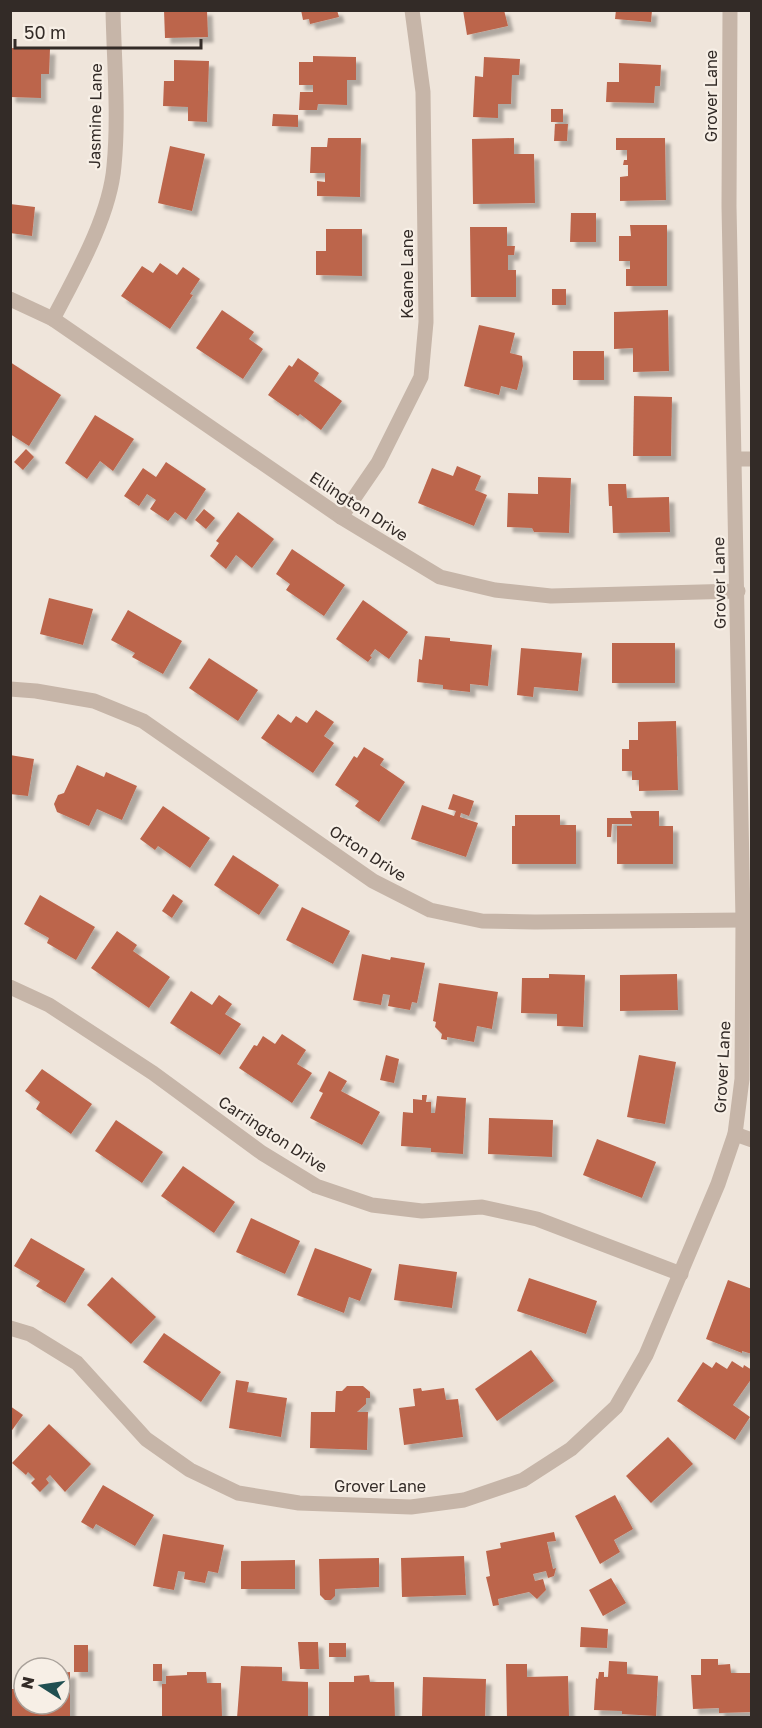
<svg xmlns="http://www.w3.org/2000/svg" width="762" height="1728" font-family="'Golos Text',sans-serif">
	<defs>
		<filter id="shadow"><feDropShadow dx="5.5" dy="5.5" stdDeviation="1.5" flood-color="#0004"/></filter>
	</defs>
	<rect width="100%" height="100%" fill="#efe5db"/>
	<g fill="#bc654c" filter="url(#shadow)">
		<polygon points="164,10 207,10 208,37 165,38"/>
		<polygon points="301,10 337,10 339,17 310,24 309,19 303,20"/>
		<polygon points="463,10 504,10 508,26 467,35"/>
		<polygon points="616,10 652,10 651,22 615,19"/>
		<polygon points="10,48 50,49 49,74 41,74 41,98 10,97"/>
		<polygon points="313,56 356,57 356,80 347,80 347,105 318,104 317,110 299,110 300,92 313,92 313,85 299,85 299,62 313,62"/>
		<polygon points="484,57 520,59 519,75 512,75 511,104 498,104 498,118 473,117 475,76 483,77"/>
		<polygon points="174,60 209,61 207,122 188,121 188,107 163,106 164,81 174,81"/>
		<polygon points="619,63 661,65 660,86 655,86 654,103 606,102 607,82 619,82"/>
		<rect x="551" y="109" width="12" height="13"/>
		<polygon points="273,114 298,115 298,127 272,126"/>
		<polygon points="555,124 568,124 567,141 554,141"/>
		<polygon points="328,138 361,138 360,197 317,196 317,181 325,182 325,173 310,173 311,147 327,147"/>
		<polygon points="514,138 514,154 534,154 535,203 473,204 472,139"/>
		<polygon points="616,138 665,138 666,200 620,201 620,177 628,176 628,165 623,165 624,160 627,160 627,150 616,150"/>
		<polygon points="170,146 205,154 192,211 158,203"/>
		<polygon points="10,204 35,207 32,236 10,233"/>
		<polygon points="571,213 596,213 596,242 570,242"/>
		<polygon points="630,225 667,225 667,286 626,286 626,269 630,269 630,261 619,261 619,236 631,236"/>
		<polygon points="470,227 507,227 507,246 515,246 514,255 508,255 508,270 516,270 516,297 471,297"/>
		<polygon points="326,229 362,229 362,276 316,275 316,251 326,251"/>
		<polygon points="160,263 177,275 183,267 200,279 190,294 193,295 170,329 121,296 142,266 153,273"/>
		<rect x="552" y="289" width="14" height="16"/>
		<polygon points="222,310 254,332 249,339 263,349 243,379 196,348"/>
		<polygon points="668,310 669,371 633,372 633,348 614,349 614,312"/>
		<polygon points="479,325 515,333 510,353 522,356 523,366 517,390 501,386 499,395 464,386"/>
		<rect x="573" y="351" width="31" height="29"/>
		<polygon points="298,358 319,373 314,381 342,401 321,430 300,414 298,416 268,395 289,365 292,367"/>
		<polygon points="10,362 61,395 29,446 10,434"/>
		<polygon points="634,396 672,397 671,456 633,456"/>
		<polygon points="95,415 134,439 113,471 100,461 87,479 65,463"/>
		<polygon points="26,449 34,457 23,470 14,462"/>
		<polygon points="166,462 206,489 186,520 175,512 168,521 150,509 156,500 147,494 139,506 124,496 143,468 156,477"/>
		<polygon points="457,466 481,476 475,490 487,495 474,526 418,503 432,468 453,476"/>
		<polygon points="538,477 571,478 569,533 534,532 532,528 507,527 508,493 538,494"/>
		<polygon points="608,484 626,484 627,498 669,497 670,532 613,533 612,506 609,506"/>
		<polygon points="204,509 215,518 206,529 195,520"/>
		<polygon points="238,512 274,539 252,568 236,555 226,569 210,556 219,543 216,541"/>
		<polygon points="292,549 345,585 324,616 286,590 290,584 276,574"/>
		<polygon points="49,598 93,609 83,645 40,634"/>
		<polygon points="363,600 408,632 389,659 375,649 370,656 372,657 368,662 336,639"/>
		<polygon points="128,610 182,641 163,674 132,657 135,653 111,640"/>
		<polygon points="425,636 450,638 450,641 492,645 488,686 470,684 470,692 443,689 443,685 417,682 419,659 422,660"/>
		<rect x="612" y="643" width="63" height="40"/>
		<polygon points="521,648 582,653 578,691 534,687 533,697 517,695"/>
		<polygon points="209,658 258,690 238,721 189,688"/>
		<polygon points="316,710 334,722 324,736 334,743 313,773 261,738 278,714 291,723 296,716 307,723"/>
		<polygon points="676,721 678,790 639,791 639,780 632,780 632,771 622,771 622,749 629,749 629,740 638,740 638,722"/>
		<polygon points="364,747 384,759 380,765 405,782 379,822 355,806 359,801 335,785 354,756 357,758"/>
		<polygon points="10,755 34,759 28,796 10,794"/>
		<polygon points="77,765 104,777 106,772 137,786 122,820 97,809 89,826 57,812 54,804 58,795 64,793"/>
		<polygon points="453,794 474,801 469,816 461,813 460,817 478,823 466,857 411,839 422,805 454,816 456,811 448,809"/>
		<polygon points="163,806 210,838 190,868 158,846 155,850 140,839"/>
		<polygon points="630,811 659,811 659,826 673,826 673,864 617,864 617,826 632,826 632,824 612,824 611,837 607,837 607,818 632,818"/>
		<polygon points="515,815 560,815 560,825 576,825 576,864 512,864 512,826 515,826"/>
		<polygon points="233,855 279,885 259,915 214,885"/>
		<polygon points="173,894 183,901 172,918 162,911"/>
		<polygon points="40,895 95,927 76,960 47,943 49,938 24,924"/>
		<polygon points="302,907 350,931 333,964 286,940"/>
		<polygon points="117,931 137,945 133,951 170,977 149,1008 91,968"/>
		<polygon points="362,954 390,960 391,957 425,963 417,1003 412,1002 410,1010 388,1006 390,995 383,994 381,1005 353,1000"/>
		<polygon points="549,974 585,975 583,1027 557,1026 557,1014 521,1013 522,978 549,978"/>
		<polygon points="677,974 678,1010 620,1011 620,975"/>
		<polygon points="439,983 498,992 492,1029 477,1026 474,1042 447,1037 447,1040 441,1039 442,1034 435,1027 436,1022 433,1021"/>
		<polygon points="191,991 212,1005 219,995 232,1004 225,1014 241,1024 220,1055 170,1023"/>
		<polygon points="282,1034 306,1050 297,1064 312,1073 292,1103 239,1068 254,1045 257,1046 263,1036 275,1044"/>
		<polygon points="386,1055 399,1059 394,1083 380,1080"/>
		<polygon points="639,1055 676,1062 665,1124 627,1117"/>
		<polygon points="42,1069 92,1104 71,1134 36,1109 40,1102 25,1091"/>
		<polygon points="329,1071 347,1081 341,1091 380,1112 362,1145 310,1118 323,1093 319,1091"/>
		<polygon points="422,1095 427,1095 426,1102 431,1102 431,1113 435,1113 437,1096 466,1098 463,1154 431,1152 431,1148 401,1146 403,1112 413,1113 413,1099 422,1100"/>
		<polygon points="489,1118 553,1120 552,1157 488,1154"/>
		<polygon points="116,1120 163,1152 142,1183 95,1151"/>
		<polygon points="597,1139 656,1162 642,1198 583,1175"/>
		<polygon points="183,1166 235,1202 214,1233 161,1196"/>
		<polygon points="251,1218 300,1241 285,1274 236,1252"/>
		<polygon points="31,1238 85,1269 65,1303 36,1286 40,1281 14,1266"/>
		<polygon points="315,1248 372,1269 360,1301 349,1297 344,1313 297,1295"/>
		<polygon points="399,1264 457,1272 452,1308 394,1300"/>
		<polygon points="112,1277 156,1317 131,1344 87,1305"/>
		<polygon points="529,1278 597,1301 586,1334 517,1311"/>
		<polygon points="728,1280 752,1289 752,1354 742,1351 742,1353 706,1339"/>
		<polygon points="164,1333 221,1372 201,1402 143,1362"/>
		<polygon points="531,1350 554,1381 497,1421 475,1389"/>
		<polygon points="732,1361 743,1368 744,1365 752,1370 752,1378 733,1405 750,1417 735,1440 677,1401 703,1362 712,1368 716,1362 727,1369"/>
		<polygon points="236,1380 249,1382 247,1392 287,1398 281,1437 229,1428"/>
		<polygon points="347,1386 363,1386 370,1392 370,1398 366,1398 366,1404 357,1412 368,1412 367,1450 310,1448 311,1412 335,1412 336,1391 342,1391"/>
		<polygon points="421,1388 422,1391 444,1388 446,1400 458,1399 463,1437 404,1445 399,1408 415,1406 413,1389"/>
		<polygon points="10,1406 23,1415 10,1433"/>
		<polygon points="49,1424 91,1464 65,1492 50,1475 46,1479 49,1483 40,1492 31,1483 35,1479 28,1472 26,1475 12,1463"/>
		<polygon points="668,1437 693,1464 651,1503 626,1476"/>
		<polygon points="103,1485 154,1515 135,1546 96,1524 93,1529 81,1522"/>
		<polygon points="615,1495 633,1529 614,1540 620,1552 600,1564 575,1516"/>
		<polygon points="554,1532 556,1541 547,1542 553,1569 556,1568 554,1576 548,1578 546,1571 533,1574 535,1581 543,1579 546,1590 537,1599 529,1592 498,1599 499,1605 493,1606 486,1577 490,1576 486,1551 501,1548 500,1543"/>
		<polygon points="163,1534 224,1545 218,1573 208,1571 205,1583 184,1579 185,1572 178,1571 174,1590 153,1586"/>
		<polygon points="464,1556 466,1595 402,1597 401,1558"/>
		<polygon points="379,1558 379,1587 335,1589 335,1596 331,1600 325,1600 320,1595 319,1559"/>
		<polygon points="295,1560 295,1589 241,1589 241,1561"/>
		<polygon points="611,1578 626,1603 603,1616 589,1590"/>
		<polygon points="581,1627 608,1629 607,1648 580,1647"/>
		<polygon points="298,1642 318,1642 319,1669 300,1669"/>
		<rect x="329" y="1643" width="17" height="14"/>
		<rect x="74" y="1645" width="14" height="27"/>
		<polygon points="701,1659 718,1659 718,1665 730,1664 731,1673 752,1673 752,1712 719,1713 719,1708 693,1709 691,1675 701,1675"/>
		<polygon points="609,1661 627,1662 627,1674 658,1676 656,1716 622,1714 622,1711 594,1710 596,1678 598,1679 599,1672 604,1672 604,1677 608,1677"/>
		<rect x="153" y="1664" width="9" height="17"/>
		<polygon points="506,1664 527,1664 527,1677 568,1676 569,1716 507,1718"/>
		<polygon points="241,1666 282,1667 282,1681 308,1682 308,1718 237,1718"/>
		<polygon points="70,1672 70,1718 10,1718 10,1689 19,1689 19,1682 24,1682 24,1704 60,1704 60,1673"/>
		<polygon points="187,1672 206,1672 207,1683 221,1683 222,1717 162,1718 162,1684 166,1684 166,1676 187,1675"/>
		<polygon points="369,1675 370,1682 394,1682 395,1718 329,1718 329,1682 354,1682 354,1676"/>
		<polygon points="423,1677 486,1679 485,1718 422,1716"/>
	</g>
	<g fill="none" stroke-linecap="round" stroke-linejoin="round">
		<g stroke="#c6b5a8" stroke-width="15">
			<polyline points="10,299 53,319 341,517 440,577 495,590 551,596 738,591"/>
			<path d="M53 319C76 275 110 216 114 166 119 116 114 61 113 10"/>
			<polyline points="735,459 752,459"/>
			<polyline points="341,517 378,463 421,377 426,322 423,92 412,10"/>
			<polyline points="10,689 36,691 94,701 143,721 373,881 430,910 482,921 535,922 743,920"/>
			<polyline points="10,987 49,1005 153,1073 262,1153 316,1186 372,1205 422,1211 482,1207 537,1219 681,1274"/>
			<polyline points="735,1134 752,1140"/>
			<polyline points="10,1328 30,1334 77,1363 146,1439 190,1470 238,1493 299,1503 411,1507 464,1500 523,1480 571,1449 616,1407 646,1355 718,1184 735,1134 742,1079 743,920 729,206 730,10"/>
		</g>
	</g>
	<g text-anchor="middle" stroke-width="4.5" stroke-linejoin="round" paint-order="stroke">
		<g font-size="16" fill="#332b27" stroke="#f7efe6">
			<text transform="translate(711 96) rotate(-90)" y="6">Grover Lane</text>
			<text transform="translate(95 116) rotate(-89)" y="6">Jasmine Lane</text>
			<text transform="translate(407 274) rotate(-90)" y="6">Keane Lane</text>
			<text transform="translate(359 506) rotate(33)" y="6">Ellington Drive</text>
			<text transform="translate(719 583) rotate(-91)" y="6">Grover Lane</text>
			<text transform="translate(368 853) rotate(33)" y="6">Orton Drive</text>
			<text transform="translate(722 1067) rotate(-87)" y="6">Grover Lane</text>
			<text transform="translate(273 1134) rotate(33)" y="6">Carrington Drive</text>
			<text x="380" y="1492">Grover Lane</text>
		</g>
	</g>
	<rect width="762" height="1728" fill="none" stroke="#332b27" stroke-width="24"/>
	<g transform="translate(42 1686) rotate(282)"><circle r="28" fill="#f7efe6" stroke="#a9a19a" stroke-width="1.5"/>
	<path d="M0-4.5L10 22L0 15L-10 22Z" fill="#204f51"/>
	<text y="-9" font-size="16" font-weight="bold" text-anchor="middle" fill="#332b27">N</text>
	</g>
	<path d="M15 39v9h186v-9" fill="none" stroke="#332b27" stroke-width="3"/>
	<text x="24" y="39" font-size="18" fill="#332b27" stroke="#f7efe6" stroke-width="4.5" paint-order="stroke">50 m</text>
</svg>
